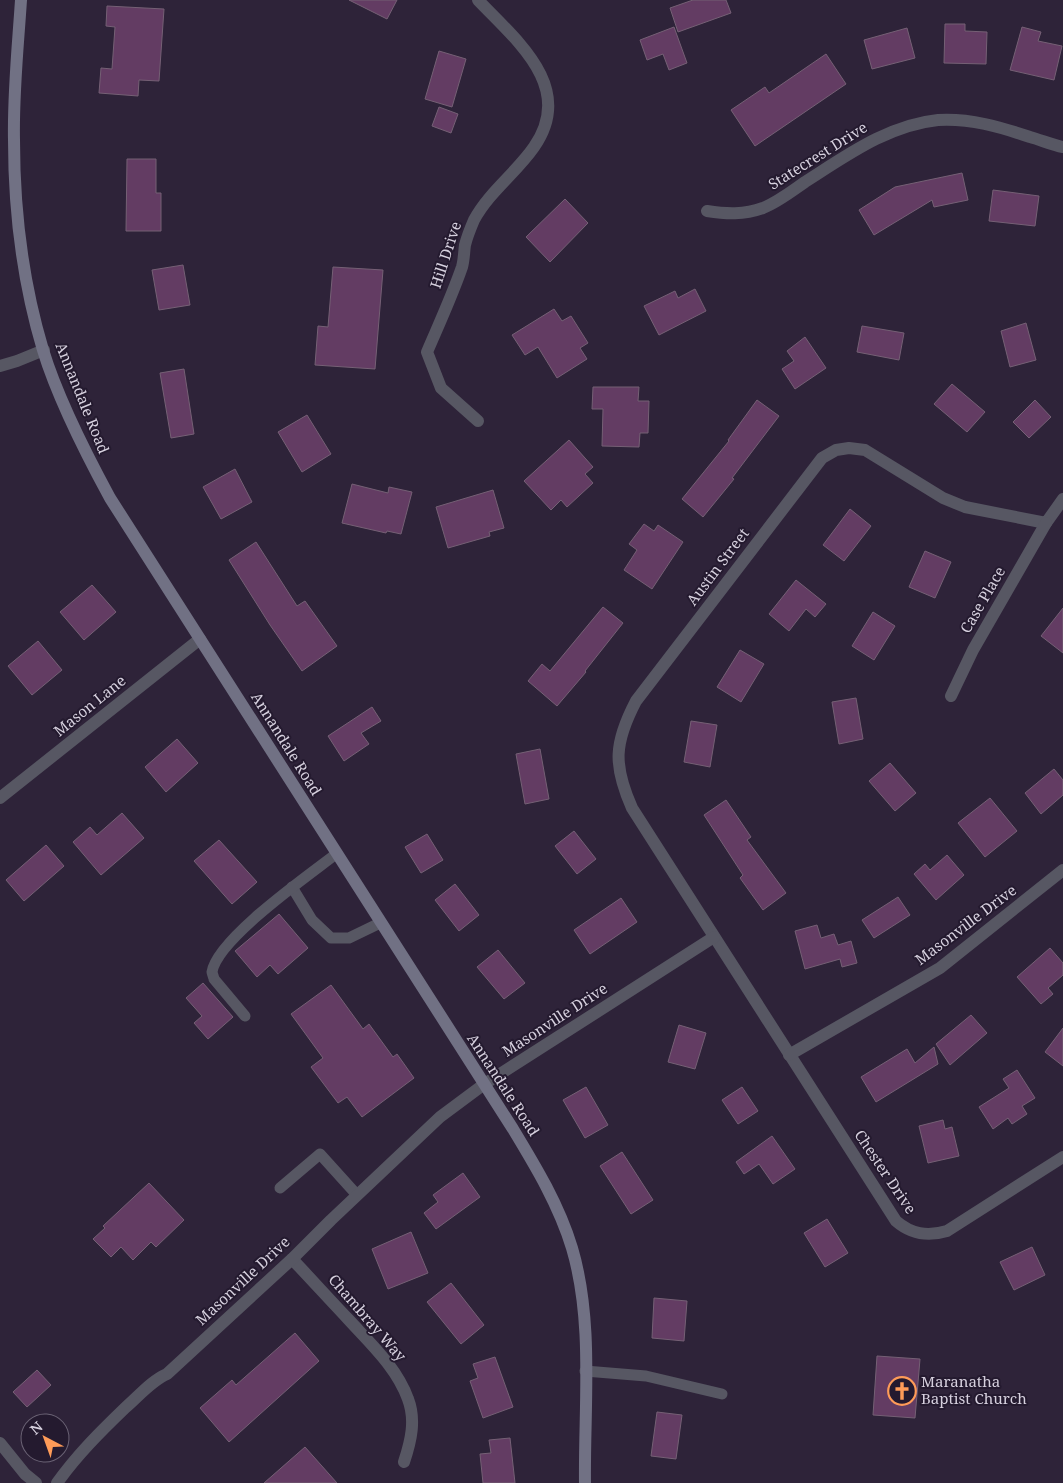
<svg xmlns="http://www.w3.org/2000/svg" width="1063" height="1483" font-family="'Noto Serif',serif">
	<rect width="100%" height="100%" fill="#2e2339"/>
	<g fill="#633c63" stroke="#756075">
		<polygon points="349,0 397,0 387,19"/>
		<polygon points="693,0 726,0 731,13 678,32 670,8"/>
		<polygon points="107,6 164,9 159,81 139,80 138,96 99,93 101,68 112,69 115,27 106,26"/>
		<polygon points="945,24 965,24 965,31 987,32 986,64 944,63"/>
		<polygon points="674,27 687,63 669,70 663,54 647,60 640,40"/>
		<polygon points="1022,27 1041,32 1038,41 1062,46 1054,80 1010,70"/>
		<polygon points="907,28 915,58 872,69 864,40"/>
		<polygon points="439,51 466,59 452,107 425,99"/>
		<polygon points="826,54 846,84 755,146 731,110 765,87 769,93"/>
		<polygon points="439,107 458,114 451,133 432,126"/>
		<polygon points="127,159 156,159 156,193 161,193 161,231 126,231"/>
		<polygon points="962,173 968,200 934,207 932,200 874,235 859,210 895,187"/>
		<polygon points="993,190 1039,196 1035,226 989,221"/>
		<polygon points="565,199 588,223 550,262 526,237"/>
		<polygon points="183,265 190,305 159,310 152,270"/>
		<polygon points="333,267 383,270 375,369 315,365 318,326 328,327"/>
		<polygon points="695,289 706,311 659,335 644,306 675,291 678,298"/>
		<polygon points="554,309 562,321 571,316 588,343 580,348 587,359 557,378 538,347 525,355 512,335"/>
		<polygon points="1026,323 1036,360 1010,367 1001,331"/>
		<polygon points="862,326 904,333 899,360 857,352"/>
		<polygon points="805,337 826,368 795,389 782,369 794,361 787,351"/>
		<polygon points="184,369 194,434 171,438 160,373"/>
		<polygon points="952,384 985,412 967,432 934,404"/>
		<polygon points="593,387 639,387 638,401 649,401 648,433 640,433 639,447 602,446 603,409 592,409"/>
		<polygon points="757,400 779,416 732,478 734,479 703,517 682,499 729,441 728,440"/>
		<polygon points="1035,400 1051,417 1029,438 1013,422"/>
		<polygon points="307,415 331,454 302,472 278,432"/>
		<polygon points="569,440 593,467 585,474 593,483 567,507 561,500 551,510 524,481"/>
		<polygon points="235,469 252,502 221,519 203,487"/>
		<polygon points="352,484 388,493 389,487 412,492 401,534 387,531 386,533 342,523"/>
		<polygon points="493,490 504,528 489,532 490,536 448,548 436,507"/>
		<polygon points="850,509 871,526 844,561 823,545"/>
		<polygon points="644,524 654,531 658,525 683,542 652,589 624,570 637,550 629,544"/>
		<polygon points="256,542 297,606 305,601 337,646 302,671 270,625 229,560"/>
		<polygon points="925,551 951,562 935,598 909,587"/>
		<polygon points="796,580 826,604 815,617 806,609 789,631 769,614"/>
		<polygon points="92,585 116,612 84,640 60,612"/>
		<polygon points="603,607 623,623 585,671 586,672 557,706 528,681 542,664 550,671"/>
		<polygon points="1063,608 1063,653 1041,636"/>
		<polygon points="873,612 895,626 874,660 852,646"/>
		<polygon points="38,641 62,670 32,695 8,666"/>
		<polygon points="740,650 764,664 741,702 717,687"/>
		<polygon points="856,698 863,739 839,744 832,702"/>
		<polygon points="372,707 381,721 361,733 369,744 344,761 328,736"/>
		<polygon points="691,721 717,725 710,767 684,762"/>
		<polygon points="177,739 198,763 166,792 145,767"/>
		<polygon points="540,749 549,799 525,804 516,754"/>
		<polygon points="890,763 916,793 895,811 869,781"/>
		<polygon points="1054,769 1063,780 1063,795 1041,814 1025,793"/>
		<polygon points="990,798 1017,831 985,857 958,823"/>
		<polygon points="726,800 751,837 747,840 786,893 763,910 740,878 743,875 704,815"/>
		<polygon points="122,813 144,838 101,875 73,842 90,827 97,835"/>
		<polygon points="574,831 596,859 577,874 555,846"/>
		<polygon points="427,834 443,860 421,873 405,847"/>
		<polygon points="219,840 257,882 232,904 194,861"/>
		<polygon points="46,845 64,866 24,901 6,880"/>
		<polygon points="947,855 964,875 936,900 914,874 925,864 930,870"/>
		<polygon points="455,884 479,915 459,931 435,900"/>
		<polygon points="898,897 910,915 874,938 862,920"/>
		<polygon points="621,898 637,922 590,954 574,930"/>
		<polygon points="279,914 308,948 278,974 270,965 257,977 235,951"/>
		<polygon points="817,925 821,938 834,934 838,945 851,941 857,963 842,967 840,959 805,969 795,931"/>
		<polygon points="1050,948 1063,963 1063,975 1048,988 1053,994 1041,1004 1017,977"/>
		<polygon points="498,950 525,983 504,999 477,967"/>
		<polygon points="203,983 233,1017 208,1039 194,1023 202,1016 186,998"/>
		<polygon points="331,985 363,1029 369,1024 393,1057 397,1054 414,1078 362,1117 347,1097 338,1103 311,1067 323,1058 291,1014"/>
		<polygon points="971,1015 987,1033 950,1065 936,1044"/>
		<polygon points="679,1025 706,1033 695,1069 668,1062"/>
		<polygon points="1063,1028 1063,1066 1045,1052"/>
		<polygon points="934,1047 938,1064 876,1102 861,1077 907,1049 915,1063"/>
		<polygon points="1017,1070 1035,1098 1022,1106 1027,1114 1012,1124 1008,1118 993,1129 979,1107 1009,1088 1003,1079"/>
		<polygon points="586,1087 608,1125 585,1138 563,1100"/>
		<polygon points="742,1087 758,1111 738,1124 722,1100"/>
		<polygon points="943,1120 945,1129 952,1127 959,1156 928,1163 919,1126"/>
		<polygon points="772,1136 795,1169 773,1184 759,1164 744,1174 736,1162"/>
		<polygon points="622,1152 653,1200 631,1214 600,1166"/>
		<polygon points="463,1173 480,1197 436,1229 424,1213 438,1202 433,1195"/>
		<polygon points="149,1183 184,1220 156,1247 151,1242 133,1260 121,1247 111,1257 93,1239 105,1228 103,1226"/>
		<polygon points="827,1219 848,1253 825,1267 804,1233"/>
		<polygon points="411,1232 428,1273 388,1289 372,1249"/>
		<polygon points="1032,1247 1045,1275 1014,1290 1000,1262"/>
		<polygon points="451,1283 484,1325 461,1344 427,1302"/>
		<polygon points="654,1298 687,1301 684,1341 652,1338"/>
		<polygon points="295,1333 319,1361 229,1442 200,1408 232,1380 236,1385"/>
		<polygon points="877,1356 920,1359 915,1418 873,1415"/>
		<polygon points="495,1357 513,1407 483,1418 470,1381 478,1378 473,1364"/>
		<polygon points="37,1370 51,1385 27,1407 13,1392"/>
		<polygon points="657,1412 682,1415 676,1459 651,1456"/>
		<polygon points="510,1438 515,1483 483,1483 480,1454 491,1453 489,1440"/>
		<polygon points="305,1447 337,1483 264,1483"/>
	</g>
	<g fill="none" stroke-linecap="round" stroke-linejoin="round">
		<g stroke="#575763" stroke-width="11">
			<polyline points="292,887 312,920 331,938 349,938 380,923"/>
			<path d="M245 1016 214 979C214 978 212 973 212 972 217 939 309 875 336 854"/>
			<polyline points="280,1188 320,1154 357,1195"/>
			<polyline points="585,1371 646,1376 722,1394"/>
		</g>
		<g stroke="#575763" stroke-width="12">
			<path d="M478 0C516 40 576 87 534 147 516 173 489 192 474 220 471 227 467 237 465 245 464 252 464 260 462 267 452 296 439 324 427 352L441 388 478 421"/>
			<path d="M707 211C726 214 744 215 763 208 778 202 792 191 805 182 846 156 888 125 938 120 970 118 1000 127 1030 137 1041 140 1052 145 1063 147"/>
			<polyline points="0,366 17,361 44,350"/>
			<path d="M1063 499 1046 523 965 507 943 498 865 450 849 448 836 450 822 458 636 701C614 743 613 765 632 808L896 1221C911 1234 927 1237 947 1231L1063 1157"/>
			<polyline points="951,696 973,650 1046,523"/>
			<polyline points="0,798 200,639"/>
			<polyline points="789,1055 940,968 1063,870"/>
			<path d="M292 1259C311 1279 330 1300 349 1320 371 1344 397 1368 408 1399 416 1420 411 1441 404 1462"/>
			<polyline points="0,1443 25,1474 36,1483"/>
			<path d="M57 1483C77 1455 100 1432 125 1408 139 1396 151 1381 167 1374L292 1259 331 1220 440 1117 483 1085 714 937"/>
		</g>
		<path stroke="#717184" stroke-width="12" d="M21 0C18 46 13 93 14 140 14 210 23 283 43 350 58 399 85 452 110 498L513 1129C536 1167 559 1205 572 1248 594 1322 584 1407 585 1483"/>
	</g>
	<defs>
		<symbol id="church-ring" viewBox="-11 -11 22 22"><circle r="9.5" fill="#241a2f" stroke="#fe9b58" stroke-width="1.5"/><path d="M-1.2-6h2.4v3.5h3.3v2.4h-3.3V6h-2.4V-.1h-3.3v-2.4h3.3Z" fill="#fe9b58"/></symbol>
	</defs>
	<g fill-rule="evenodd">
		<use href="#church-ring" x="886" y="1375" width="32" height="32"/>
	</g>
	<g text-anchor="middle" stroke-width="4" stroke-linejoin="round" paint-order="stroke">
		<g font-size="15" fill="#d6d0de" stroke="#241a2f">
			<text transform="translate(818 156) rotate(-32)" y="5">Statecrest Drive</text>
			<text transform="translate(446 255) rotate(-72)" y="5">Hill Drive</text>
			<text transform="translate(82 398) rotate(68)" y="5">Annandale Road</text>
			<text transform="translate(718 567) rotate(-53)" y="5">Austin Street</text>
			<text transform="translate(983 600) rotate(-60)" y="5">Case Place</text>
			<text transform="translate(90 706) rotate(-39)" y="5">Mason Lane</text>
			<text transform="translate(286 744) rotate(58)" y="5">Annandale Road</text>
			<text transform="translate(966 925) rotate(-37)" y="5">Masonville Drive</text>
			<text transform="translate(555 1020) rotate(-33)" y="5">Masonville Drive</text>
			<text transform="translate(503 1085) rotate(57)" y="5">Annandale Road</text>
			<text transform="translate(885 1172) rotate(56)" y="5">Chester Drive</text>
			<text transform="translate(243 1281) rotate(-43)" y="5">Masonville Drive</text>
			<text transform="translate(367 1318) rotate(49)" y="5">Chambray Way</text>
		</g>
		<g font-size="15" fill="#d6d0de" stroke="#241a2f" text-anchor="start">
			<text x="921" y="1387">Maranatha<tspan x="921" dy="17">Baptist Church</tspan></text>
		</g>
	</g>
	<g transform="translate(45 1438) rotate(319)"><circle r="24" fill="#241a2f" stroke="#6b6375"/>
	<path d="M0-4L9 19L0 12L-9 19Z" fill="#fe9b58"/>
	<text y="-8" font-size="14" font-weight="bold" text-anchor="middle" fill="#d6d0de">N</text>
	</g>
</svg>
